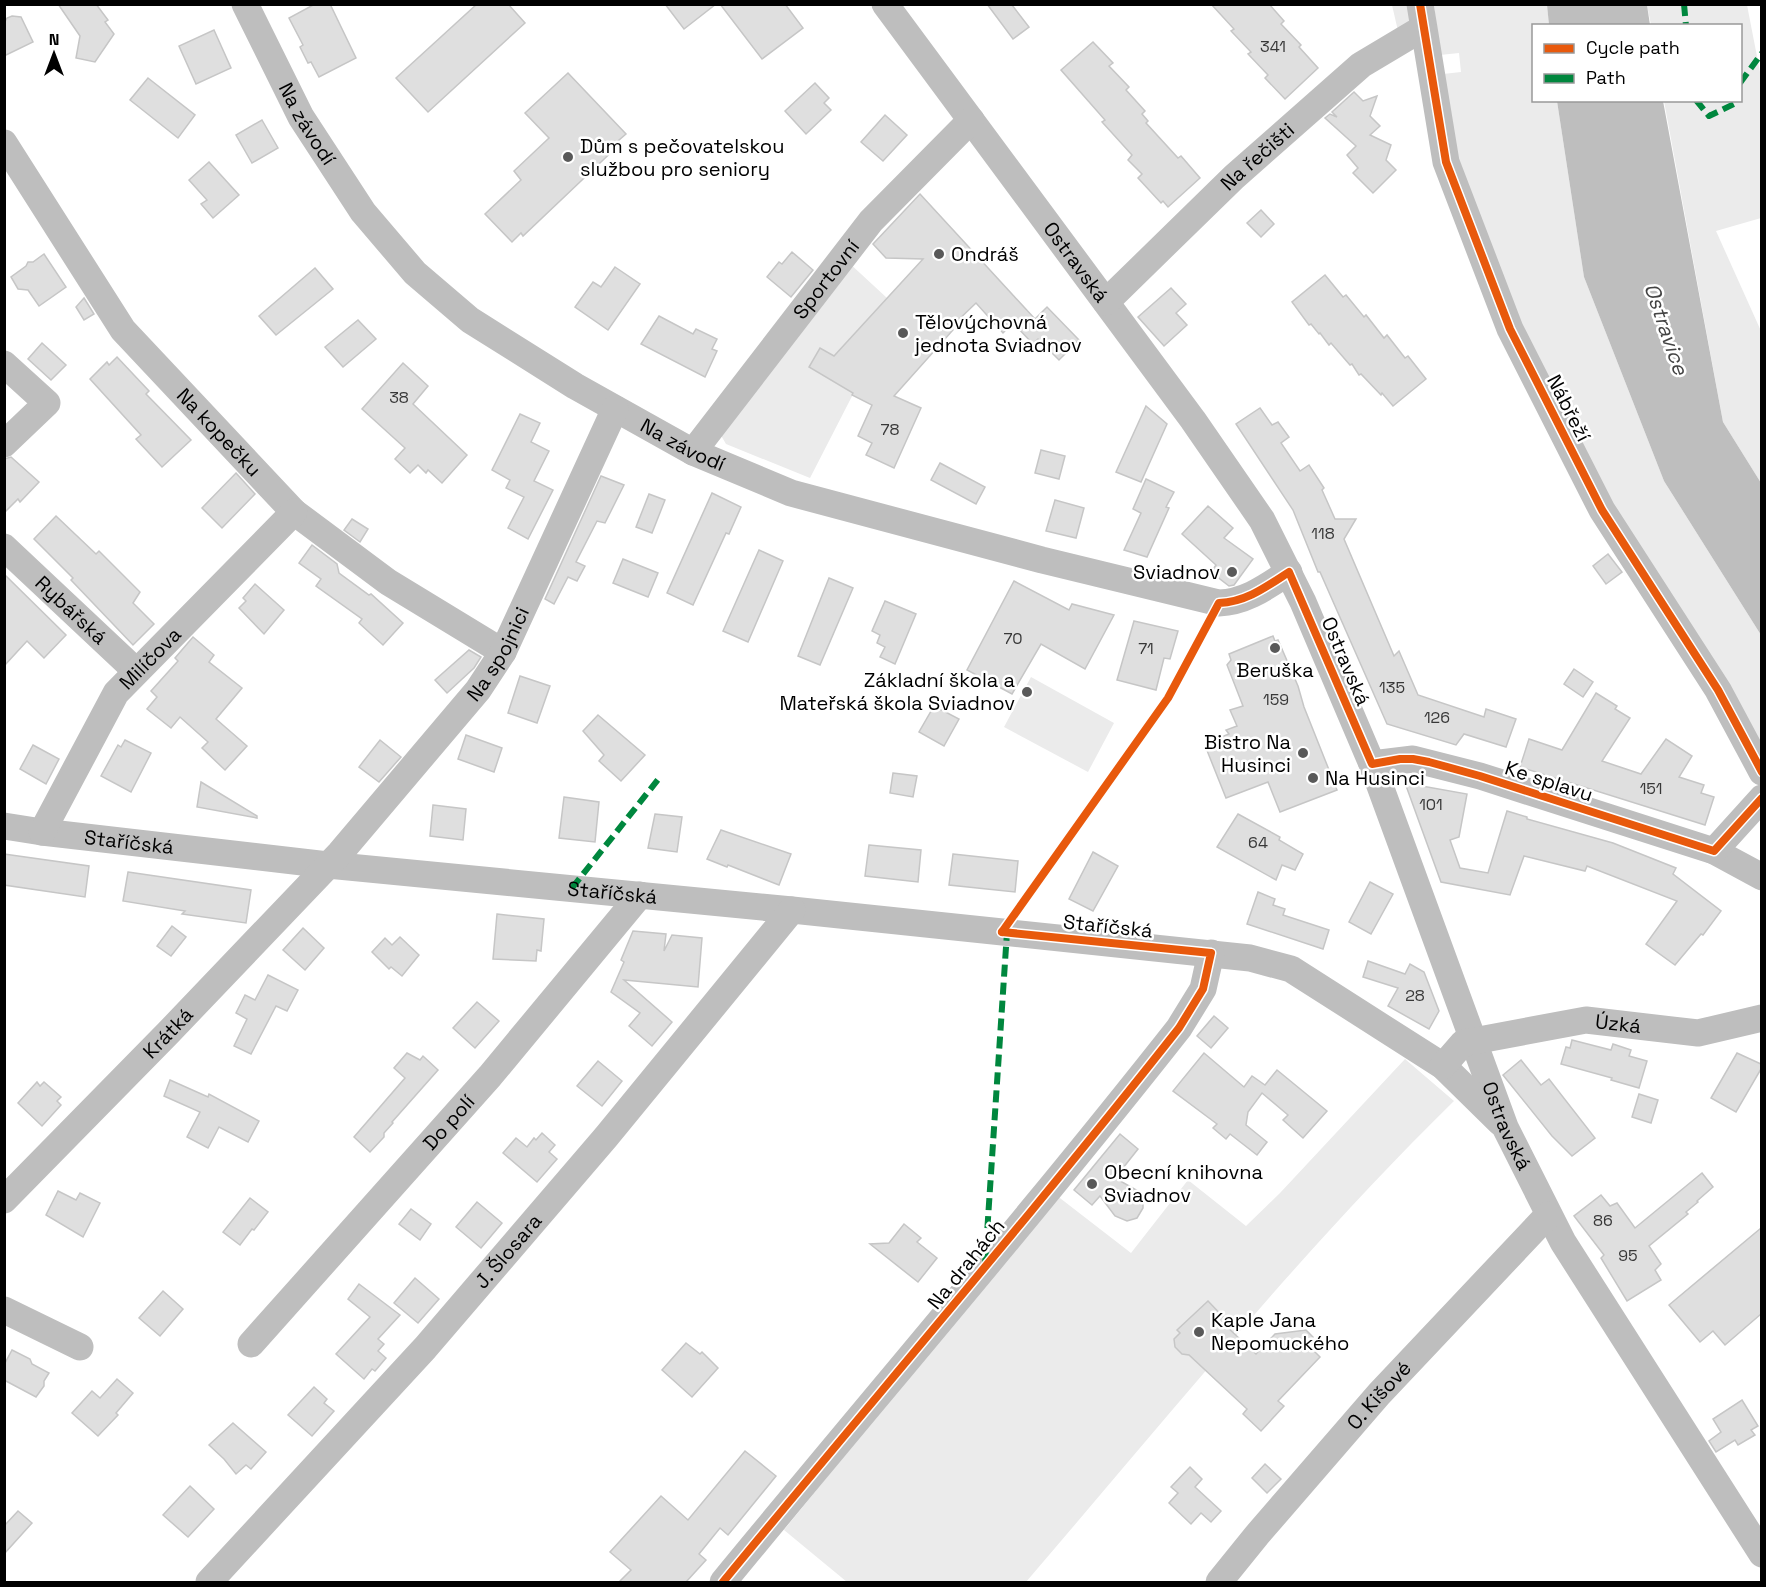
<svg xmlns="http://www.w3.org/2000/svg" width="1766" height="1587" font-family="'Space Grotesk',sans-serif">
	<rect width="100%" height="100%" fill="#fff"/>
	<g fill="#ebebeb">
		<polygon points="1392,5 1414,5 1416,22 1398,31"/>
		<polygon points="1434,5 1547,5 1549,25 1534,26 1534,100 1557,101 1584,277 1664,481 1761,635 1761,751 1605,497 1526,337 1452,151 1443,74 1461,72 1459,53 1440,55"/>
		<polygon points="1647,5 1747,5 1761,77 1761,218 1716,231 1761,331 1761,483 1723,422 1664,101 1740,100 1740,26 1651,25"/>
		<polygon points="847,261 887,298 853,336 867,367 810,478 726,444 719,432"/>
		<polygon points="1031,677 1114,723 1088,772 1004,727"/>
		<path d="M1405 1059 1454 1101C1301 1251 1165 1420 1026 1582H847L784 1530 1056 1195 1131 1253 1188 1180 1246 1226 1280 1193Z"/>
	</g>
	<g fill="#bebebe">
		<polygon points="1547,5 1647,5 1650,25 1549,25"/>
		<polygon points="1557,101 1663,101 1723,422 1761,483 1761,635 1664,481 1584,277"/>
	</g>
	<g fill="#dfdfdf" stroke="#c6c6c6" stroke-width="1.5">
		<polygon points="58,4 96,4 108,20 105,22 114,34 95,62 76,58 80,36"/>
		<polygon points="315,4 330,4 356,58 319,77 311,62 308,63 300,47 303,45 289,18"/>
		<polygon points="477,4 508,4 525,23 428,112 396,78"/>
		<polygon points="665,4 716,4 684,29"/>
		<polygon points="720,4 785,4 803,28 762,59"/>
		<polygon points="987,4 1012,5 1029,27 1013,39"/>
		<polygon points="1211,4 1269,4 1284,21 1281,24 1301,45 1299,47 1318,68 1285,99 1265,78 1268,75 1248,54 1251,52 1231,31 1234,29"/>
		<polygon points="12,16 21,17 33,42 4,56 4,23 7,18"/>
		<polygon points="214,30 231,68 196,84 179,46"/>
		<polygon points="1093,42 1113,63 1109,66 1129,87 1126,90 1145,111 1142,114 1148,121 1146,123 1178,158 1181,156 1200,178 1168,207 1163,201 1161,203 1138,178 1142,174 1128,160 1132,155 1102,122 1105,120 1061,70"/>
		<polygon points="568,73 626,134 618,141 620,144 523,236 521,233 512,242 485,214 521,180 514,171 549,138 525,113"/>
		<polygon points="148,78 195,115 178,138 130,100"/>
		<polygon points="815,83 829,98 824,103 831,110 806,134 785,111"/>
		<polygon points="1354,92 1363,101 1377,96 1370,116 1380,126 1370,135 1391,145 1386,160 1396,170 1373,193 1353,173 1358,168 1347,155 1356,146 1325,118 1330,114 1337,117 1332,112"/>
		<polygon points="885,115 907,135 883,161 861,142"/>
		<polygon points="262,120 278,148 252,163 236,135"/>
		<polygon points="209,162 239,195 213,218 201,204 207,200 189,180"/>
		<polygon points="920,194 1035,319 1047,307 1079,340 1059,360 1038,339 1033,344 1013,323 1003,333 976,303 950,328 953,330 894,396 921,408 894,468 866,455 872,443 858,436 872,405 852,395 853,393 809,367 820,348 834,356 923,259 886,258 873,244"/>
		<polygon points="1261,210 1274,224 1261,237 1247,223"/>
		<polygon points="792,252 813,270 791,297 767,277 779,262 782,264"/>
		<polygon points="44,254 66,287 39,306 28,290 18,289 11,277 26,266 28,262 33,262"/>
		<polygon points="615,267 640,284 608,330 575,307 593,282 601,287"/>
		<polygon points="315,268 333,289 276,335 259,316"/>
		<polygon points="1325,275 1343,297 1346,295 1364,317 1366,315 1384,338 1387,335 1405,358 1408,356 1426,379 1393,406 1382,393 1381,395 1361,374 1359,375 1352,364 1350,365 1331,343 1329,345 1320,333 1319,334 1311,324 1309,325 1292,302"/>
		<polygon points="1171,288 1186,304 1176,313 1187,325 1164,346 1138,317"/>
		<polygon points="84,298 94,314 84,320 76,307"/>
		<polygon points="659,316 693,334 696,329 717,339 712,349 717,351 705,377 641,344"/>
		<polygon points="358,320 376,339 343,367 325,347"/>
		<polygon points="42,343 66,365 51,380 28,359"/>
		<polygon points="117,357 149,391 146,394 191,440 162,467 136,439 141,435 90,379 107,362 109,365"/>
		<polygon points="403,363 428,386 413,404 467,455 442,483 428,470 426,473 418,465 410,473 395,459 405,448 362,409"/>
		<polygon points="1146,406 1167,424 1141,482 1116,472"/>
		<polygon points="1260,408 1272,425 1278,422 1289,437 1281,443 1300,471 1309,465 1324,488 1322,490 1335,519 1356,519 1344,539 1394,656 1399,651 1418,695 1484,717 1486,709 1516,719 1506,747 1464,734 1456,745 1387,724 1320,572 1318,572 1293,510 1236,424"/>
		<polygon points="520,414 540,423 531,442 549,451 534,481 553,490 528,539 508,528 524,497 506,488 510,480 492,470"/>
		<polygon points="1041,450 1065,456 1059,479 1035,473"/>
		<polygon points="11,457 39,482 20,502 18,499 4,513 4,459"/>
		<polygon points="940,463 985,487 976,504 931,480"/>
		<polygon points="236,473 255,494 222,528 202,508"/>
		<polygon points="601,476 624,485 605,523 597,521 576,562 585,566 577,581 568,577 554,604 545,599"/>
		<polygon points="1146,479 1174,492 1166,507 1169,508 1147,557 1124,550 1141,513 1133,509"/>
		<polygon points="712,493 741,507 729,534 726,533 693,605 667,593"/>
		<polygon points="649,494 665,500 652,533 636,527"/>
		<polygon points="1055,500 1084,508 1076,538 1046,531"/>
		<polygon points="1208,506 1233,528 1224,538 1253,559 1234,585 1229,586 1211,572 1216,565 1182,534"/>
		<polygon points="56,516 96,554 99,551 140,592 133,603 154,624 133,645 71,580 73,578 34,539"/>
		<polygon points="352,519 368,529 360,542 344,530"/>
		<polygon points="312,545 337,564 339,573 369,595 371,594 403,623 383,645 359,623 362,619 316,586 321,579 299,563"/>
		<polygon points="759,550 783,561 748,642 723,631"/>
		<polygon points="1608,554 1622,572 1606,584 1593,566"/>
		<polygon points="623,559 658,573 648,597 613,583"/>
		<polygon points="4,574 66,635 44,658 27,641 4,666"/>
		<polygon points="829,578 853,588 820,665 798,656"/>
		<polygon points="1014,581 1069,610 1072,604 1114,615 1085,669 1041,644 1012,694 967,670"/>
		<polygon points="255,584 284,610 264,634 239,608 246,601 243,598"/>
		<polygon points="885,601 916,614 895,664 880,657 885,647 877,643 880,635 872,631"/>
		<polygon points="1134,621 1178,631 1170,659 1164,658 1156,690 1117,680"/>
		<polygon points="1273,636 1275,641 1278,640 1298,686 1304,707 1337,790 1280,812 1268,782 1226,798 1206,748 1215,744 1214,740 1229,734 1226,730 1237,726 1230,710 1243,706 1227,665 1231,660 1229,654"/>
		<polygon points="193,637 214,655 209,662 242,688 216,719 247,746 225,770 202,748 208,742 180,717 171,728 147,709 157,697 151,691 178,661 175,658"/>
		<polygon points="469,650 481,657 474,668 447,693 435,680"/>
		<polygon points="1574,669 1593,682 1583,697 1564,684"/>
		<polygon points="520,676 550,686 537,723 508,713"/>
		<polygon points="1596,693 1617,706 1615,709 1630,718 1602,761 1641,774 1666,739 1692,756 1679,777 1704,785 1701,793 1714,797 1705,825 1520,767 1529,739 1562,750"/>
		<polygon points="934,706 959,719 944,746 919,732"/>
		<polygon points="598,715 645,755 621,781 599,761 604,755 583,731"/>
		<polygon points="466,735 502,748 494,772 458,759"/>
		<polygon points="125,740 151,753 131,792 101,776 118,745 121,747"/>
		<polygon points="380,740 401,757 379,782 359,767"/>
		<polygon points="33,745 59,759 46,784 20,769"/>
		<polygon points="893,773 917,776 913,797 890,793"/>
		<polygon points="201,782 257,816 257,818 197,807"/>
		<polygon points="1405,783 1467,794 1459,837 1450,840 1460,868 1488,873 1507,811 1527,817 1527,819 1613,843 1676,868 1673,874 1721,911 1703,935 1701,934 1675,965 1646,944 1677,901 1587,866 1585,871 1524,856 1510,895 1441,882"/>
		<polygon points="564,797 599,802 595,842 559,838"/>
		<polygon points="433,805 466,809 463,840 430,836"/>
		<polygon points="655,814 682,817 677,852 648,848"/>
		<polygon points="1238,814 1280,837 1279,840 1303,854 1295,870 1282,865 1276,880 1217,847"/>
		<polygon points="721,830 791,854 779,885 728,865 727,867 707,859"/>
		<polygon points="869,845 921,850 918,882 865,876"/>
		<polygon points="1093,852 1118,866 1093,911 1069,899"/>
		<polygon points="4,854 89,866 85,897 4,885"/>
		<polygon points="953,854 1018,861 1015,892 949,885"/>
		<polygon points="128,872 251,890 246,923 182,914 185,911 123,901"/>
		<polygon points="1370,882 1393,894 1371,934 1349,922"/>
		<polygon points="1258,892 1275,899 1273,905 1285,909 1283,915 1329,930 1323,949 1247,924"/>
		<polygon points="497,914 544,919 541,951 537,950 536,961 493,959"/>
		<polygon points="172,926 186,937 171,956 157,946"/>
		<polygon points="303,928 324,948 305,970 283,950"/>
		<polygon points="633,931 666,934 664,951 672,935 702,938 698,987 624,980 672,1022 652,1046 629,1026 640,1013 611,992 624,962 621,960"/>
		<polygon points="400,937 419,955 402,976 391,967 389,969 372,952 385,938 392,945"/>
		<polygon points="1368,961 1405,974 1410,964 1424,972 1439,1011 1429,1029 1388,1006 1398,988 1363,977"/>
		<polygon points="268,975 298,990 287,1011 276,1006 251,1054 234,1046 247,1019 236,1013 245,995 255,1000"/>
		<polygon points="477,1002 499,1021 475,1048 453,1028"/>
		<polygon points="1214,1016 1228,1028 1211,1048 1197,1036"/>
		<polygon points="1572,1040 1611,1050 1613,1044 1631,1050 1629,1056 1647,1061 1639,1088 1611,1080 1612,1078 1561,1064 1566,1047 1570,1048"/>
		<polygon points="407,1053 420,1060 423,1056 438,1070 392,1122 393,1123 384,1133 384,1137 370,1152 354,1137 405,1078 394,1068"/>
		<polygon points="1204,1053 1244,1087 1252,1076 1265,1085 1277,1070 1327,1111 1303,1138 1283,1120 1288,1115 1262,1093 1248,1112 1246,1125 1267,1142 1257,1155 1230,1134 1226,1139 1213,1128 1217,1124 1173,1091"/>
		<polygon points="1737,1053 1761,1064 1761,1069 1736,1112 1711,1098"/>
		<polygon points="1521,1060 1541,1085 1549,1079 1595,1138 1572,1156 1552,1136 1503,1075"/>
		<polygon points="598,1061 622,1081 602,1106 577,1086"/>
		<polygon points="170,1080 208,1097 209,1094 259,1121 248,1142 219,1127 208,1148 187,1137 200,1112 164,1096"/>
		<polygon points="37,1082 40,1086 44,1082 61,1097 57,1101 61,1105 42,1126 18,1103"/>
		<polygon points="1639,1094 1658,1100 1651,1123 1632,1117"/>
		<polygon points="542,1133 555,1145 549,1152 557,1159 537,1182 503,1153 516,1138 527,1147 534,1138 536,1140"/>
		<polygon points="1120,1134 1138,1149 1115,1178 1138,1191 1143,1202 1143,1208 1137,1218 1127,1221 1115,1216 1100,1196 1092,1205 1074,1190"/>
		<polygon points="1702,1173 1713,1187 1697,1201 1698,1202 1686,1212 1688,1214 1649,1246 1661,1264 1655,1270 1661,1280 1627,1301 1601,1258 1604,1255 1574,1216 1601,1195 1610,1206 1617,1203 1635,1228"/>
		<polygon points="58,1191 76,1200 80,1193 100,1203 83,1237 46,1215"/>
		<polygon points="250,1198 268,1212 254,1230 252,1229 240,1245 223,1232"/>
		<polygon points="477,1202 502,1223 481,1248 456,1227"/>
		<polygon points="411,1209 431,1224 420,1240 399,1224"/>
		<polygon points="904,1224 921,1238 917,1242 937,1258 918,1282 870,1244 889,1243"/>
		<polygon points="1761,1228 1761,1314 1725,1345 1713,1331 1700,1342 1669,1305"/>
		<polygon points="415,1278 439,1299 418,1323 394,1303"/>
		<polygon points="359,1284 400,1315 378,1339 384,1344 378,1351 386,1358 375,1371 372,1369 364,1379 336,1354 370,1317 348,1299"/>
		<polygon points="163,1291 183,1309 160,1336 139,1318"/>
		<polygon points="1208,1301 1229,1323 1226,1326 1256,1354 1275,1334 1306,1330 1313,1337 1313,1350 1320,1357 1278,1401 1284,1406 1261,1431 1243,1414 1247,1409 1189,1355 1182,1354 1175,1347 1174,1339 1180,1333 1177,1330"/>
		<polygon points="686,1343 700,1354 702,1352 718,1368 692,1397 662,1370"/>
		<polygon points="12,1350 30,1359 32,1364 49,1373 44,1381 44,1386 36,1397 4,1380 4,1365"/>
		<polygon points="117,1379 133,1393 116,1413 118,1415 98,1436 72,1413 92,1391 100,1398"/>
		<polygon points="314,1387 327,1399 324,1403 334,1411 312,1436 288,1415"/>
		<polygon points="1742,1400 1758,1426 1751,1430 1755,1435 1738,1445 1735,1440 1716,1452 1709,1441 1721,1432 1713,1419"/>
		<polygon points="233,1423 266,1452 251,1469 246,1465 236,1474 224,1459 209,1445"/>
		<polygon points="745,1451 776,1476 728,1535 720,1528 699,1554 706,1560 686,1582 619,1582 631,1570 610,1552 661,1496 688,1520"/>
		<polygon points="1265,1464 1281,1479 1267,1493 1252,1478"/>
		<polygon points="1190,1467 1202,1479 1195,1487 1221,1511 1211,1522 1201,1513 1191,1524 1169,1503 1178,1493 1171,1487"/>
		<polygon points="190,1486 214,1509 188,1537 163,1515"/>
		<polygon points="18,1511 32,1523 4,1554 4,1526"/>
	</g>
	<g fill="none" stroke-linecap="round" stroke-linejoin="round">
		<g stroke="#bebebe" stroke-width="27">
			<path id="s1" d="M245 4 301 117 363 212 415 273 470 320 575 386 693 452 791 493 1042 560 1219 603C1246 602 1266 587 1289 572"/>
			<path id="s2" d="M885 4 1193 420 1262 520 1303 602 1372 764 1505 1127 1563 1242 1762 1554"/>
			<polyline points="1420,4 1446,162 1510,329 1602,510 1718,690 1762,772"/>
			<path id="s3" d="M4 143 123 330 294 512 388 582 503 652"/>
			<path id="s4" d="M1106 302 1234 177 1361 65 1423 28"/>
			<polyline points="4,364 47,403 4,444"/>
			<path id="s5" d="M693 452 871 221 971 120"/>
			<path id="s6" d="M4 547 136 671"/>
			<polyline points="1372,764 1413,759 1480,776 1714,851 1762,877"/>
			<path id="s7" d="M4 826 42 832 328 865 792 910 1250 958 1291 969 1443 1066 1500 1122"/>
			<path id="s8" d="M42 832 116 693 294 512"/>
			<polyline points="1714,851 1762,798"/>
			<path id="s9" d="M1443 1066 1463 1043 1586 1020 1698 1033 1762 1018"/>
			<path id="s10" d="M4 1200 168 1033 340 853 478 690 503 652 615 409"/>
			<polyline points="4,1310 80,1347"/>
			<path id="s11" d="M251 1344 490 1076 640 895"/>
			<path id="s12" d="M209 1582 425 1348 606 1137 792 910"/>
			<path d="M723 1582C875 1397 1031 1216 1179 1028L1203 989 1211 953"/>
			<path id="s13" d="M1219 1582 1257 1535 1379 1394 1548 1215"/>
		</g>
		<g stroke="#00873e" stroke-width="6" stroke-dasharray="12 6" stroke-linecap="butt">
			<polyline points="1684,4 1686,26"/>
			<polyline points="1740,83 1762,53"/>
			<polyline points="1696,100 1709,116 1734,104 1735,100"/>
			<polyline points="572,888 660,777"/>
			<polyline points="985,1264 1007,932"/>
		</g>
		<defs>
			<g id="cycleway">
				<polyline points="1420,4 1446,162 1510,329 1602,510 1718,690 1762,772"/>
				<path d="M1002 932 1168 698 1219 603C1246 602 1266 587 1289 572L1372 764 1400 759H1413L1429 762 1480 776 1714 851 1762 798"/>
				<path d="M723 1582C875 1397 1031 1216 1179 1028L1203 989 1211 953 1002 932"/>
			</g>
		</defs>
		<use href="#cycleway" stroke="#fff" stroke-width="11"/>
		<use href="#cycleway" stroke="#e8590c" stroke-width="8"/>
	</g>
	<g fill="#595959" stroke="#fff" stroke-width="2">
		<circle cx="568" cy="157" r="6"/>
		<circle cx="939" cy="254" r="6"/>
		<circle cx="903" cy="333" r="6"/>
		<circle cx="1232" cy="572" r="6"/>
		<circle cx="1275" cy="648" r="6"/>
		<circle cx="1027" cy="692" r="6"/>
		<circle cx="1303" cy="753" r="6"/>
		<circle cx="1313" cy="778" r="6"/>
		<circle cx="1092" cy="1184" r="6"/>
		<circle cx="1199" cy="1332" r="6"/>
	</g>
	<g text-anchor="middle" stroke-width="5" stroke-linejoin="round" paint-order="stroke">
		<g font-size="16" fill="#383838">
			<text x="1273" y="52">341</text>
			<text x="399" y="403">38</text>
			<text x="890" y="435">78</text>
			<text x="1323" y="539">118</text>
			<text x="1013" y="644">70</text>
			<text x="1146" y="654">71</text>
			<text x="1392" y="693">135</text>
			<text x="1276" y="705">159</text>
			<text x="1437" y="723">126</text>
			<text x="1651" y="794">151</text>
			<text x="1431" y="810">101</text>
			<text x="1258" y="848">64</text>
			<text x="1415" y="1001">28</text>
			<text x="1603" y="1226">86</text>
			<text x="1628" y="1261">95</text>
		</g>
		<g font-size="20" fill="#000" stroke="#fff">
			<text dy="7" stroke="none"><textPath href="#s1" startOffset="135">Na závodí</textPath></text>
			<text dy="7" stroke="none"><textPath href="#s4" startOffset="210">Na řečišti</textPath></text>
			<text dy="7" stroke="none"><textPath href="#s2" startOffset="321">Ostravská</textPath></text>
			<text dy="7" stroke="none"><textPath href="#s5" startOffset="218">Sportovní</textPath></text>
			<text transform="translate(1569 408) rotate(63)" y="7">Nábřeží</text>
			<text dy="7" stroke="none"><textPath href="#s3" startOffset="362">Na kopečku</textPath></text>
			<text dy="7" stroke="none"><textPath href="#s1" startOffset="639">Na závodí</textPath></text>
			<text dy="7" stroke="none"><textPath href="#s6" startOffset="92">Rybářská</textPath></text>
			<text dy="7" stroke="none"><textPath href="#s10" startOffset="738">Na spojnici</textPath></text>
			<text dy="7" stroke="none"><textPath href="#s8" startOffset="206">Milíčova</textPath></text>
			<text transform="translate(1346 661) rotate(67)" y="7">Ostravská</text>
			<text transform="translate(1549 781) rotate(18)" y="7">Ke splavu</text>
			<text dy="7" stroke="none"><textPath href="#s7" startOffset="126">Staříčská</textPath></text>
			<text dy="7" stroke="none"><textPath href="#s7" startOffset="612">Staříčská</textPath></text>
			<text transform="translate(1108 926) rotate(6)" y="7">Staříčská</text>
			<text dy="7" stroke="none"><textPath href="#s9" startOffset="188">Úzká</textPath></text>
			<text dy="7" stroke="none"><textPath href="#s10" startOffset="234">Krátká</textPath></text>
			<text dy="7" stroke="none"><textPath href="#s11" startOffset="297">Do polí</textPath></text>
			<text dy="7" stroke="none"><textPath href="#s2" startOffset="1293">Ostravská</textPath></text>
			<text dy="7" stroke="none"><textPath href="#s12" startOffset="446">J. Šlosara</textPath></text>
			<text transform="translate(966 1264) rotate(-51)" y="7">Na drahách</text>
			<text dy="7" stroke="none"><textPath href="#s13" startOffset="246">O. Kišové</textPath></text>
		</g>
		<g font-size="20" fill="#000" stroke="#fff" text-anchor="start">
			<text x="580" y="153">Dům s pečovatelskou<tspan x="580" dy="23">službou pro seniory</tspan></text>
			<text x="951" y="261">Ondráš</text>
			<text x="915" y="329">Tělovýchovná<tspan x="915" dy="23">jednota Sviadnov</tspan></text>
			<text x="1220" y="579" text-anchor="end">Sviadnov</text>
			<text x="1275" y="677" text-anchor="middle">Beruška</text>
			<text x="1015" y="687" text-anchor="end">Základní škola a<tspan x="1015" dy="23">Mateřská škola Sviadnov</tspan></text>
			<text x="1291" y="749" text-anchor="end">Bistro Na<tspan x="1291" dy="23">Husinci</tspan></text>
			<text x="1325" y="785">Na Husinci</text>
			<text x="1104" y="1179">Obecní knihovna<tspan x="1104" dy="23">Sviadnov</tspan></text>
			<text x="1211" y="1327">Kaple Jana<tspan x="1211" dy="23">Nepomuckého</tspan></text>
		</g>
		<g font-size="21" font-style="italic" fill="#434343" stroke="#fff">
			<text transform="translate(1666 329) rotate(71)" y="7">Ostravice</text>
		</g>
	</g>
	<rect width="1766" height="1587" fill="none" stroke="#000000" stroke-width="12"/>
	<rect x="1532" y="24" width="210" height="78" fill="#ffffff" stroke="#999999" stroke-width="1.5"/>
	<rect x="1544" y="44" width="30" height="9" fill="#e8590c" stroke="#999999" stroke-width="1.5"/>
	<text x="1586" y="54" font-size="18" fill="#000000">Cycle path</text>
	<rect x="1544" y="74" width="30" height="9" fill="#00873e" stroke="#999999" stroke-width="1.5"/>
	<text x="1586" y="84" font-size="18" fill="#000000">Path</text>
	<g transform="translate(54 54)" stroke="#ffffff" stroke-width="4.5" paint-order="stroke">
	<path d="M0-4.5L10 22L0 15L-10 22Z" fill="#000000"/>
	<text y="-9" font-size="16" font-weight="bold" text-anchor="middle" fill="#000000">N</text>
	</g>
</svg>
